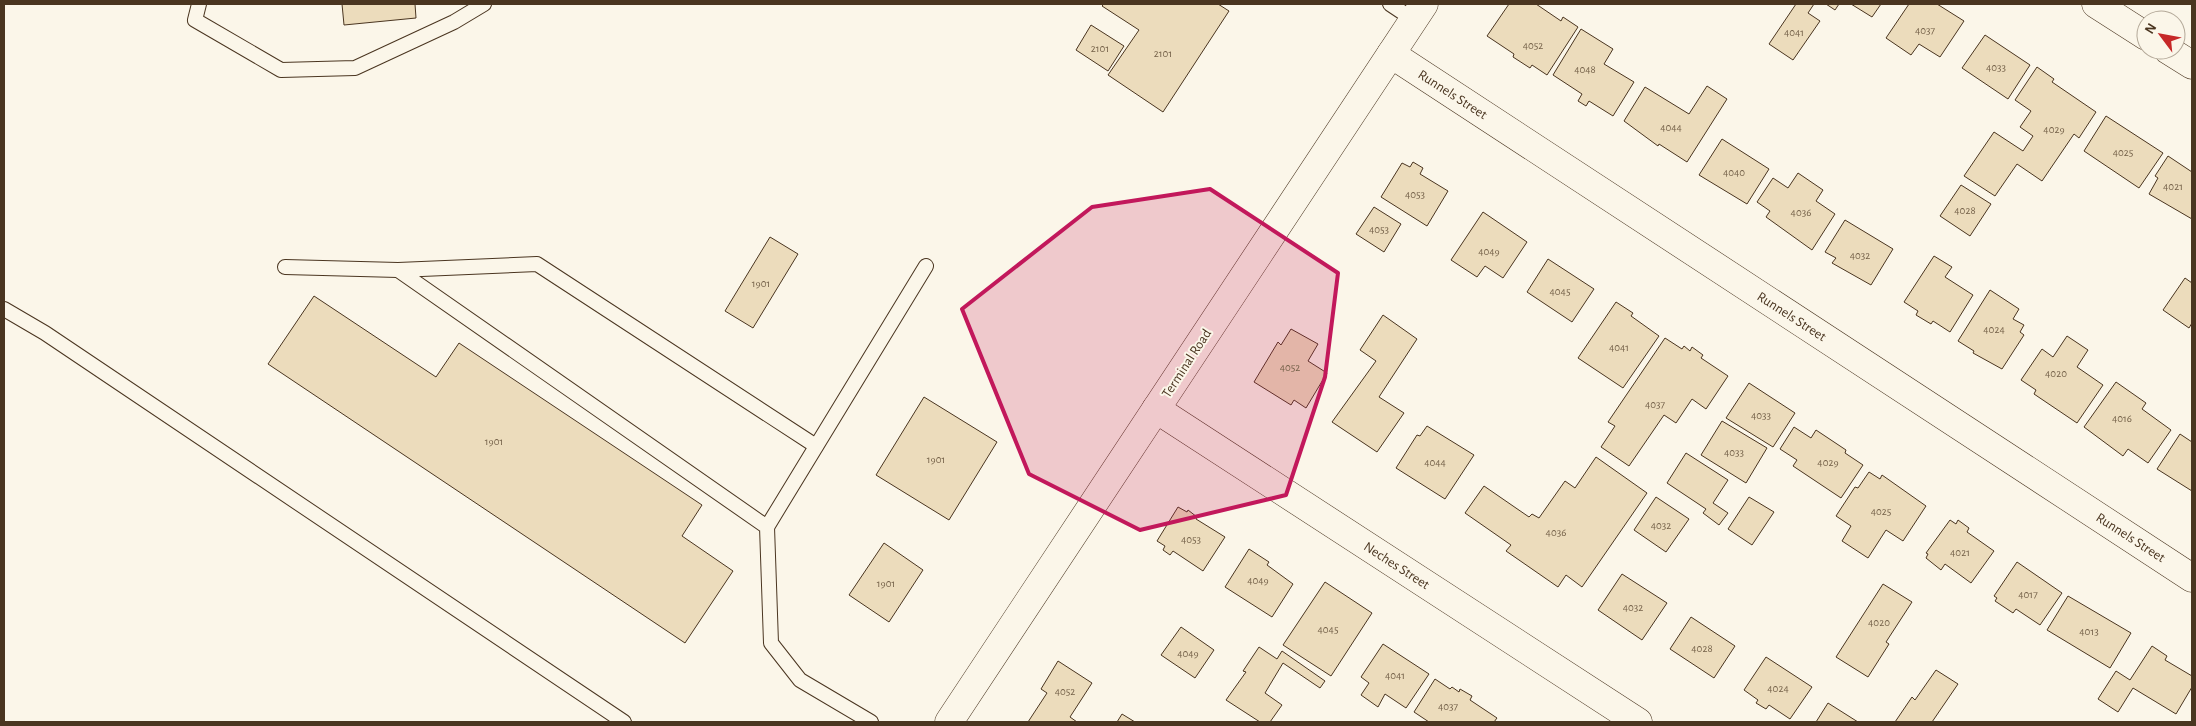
<svg xmlns="http://www.w3.org/2000/svg" width="2196" height="726" font-family="'Alegreya Sans',sans-serif">
	<rect width="100%" height="100%" fill="#fbf6e9"/>
	<g fill="#ecdcbc" stroke="#4a3520">
		<polygon points="342,4 415,4 416,18 344,25"/>
		<polygon points="1104,4 1218,4 1229,11 1163,112 1108,75 1139,30 1102,6"/>
		<polygon points="1509,4 1536,4 1561,21 1563,17 1578,27 1547,75 1532,65 1530,68 1513,57 1514,54 1487,36"/>
		<polygon points="1796,4 1814,4 1808,13 1820,21 1793,60 1769,44"/>
		<polygon points="1826,4 1839,4 1835,10"/>
		<polygon points="1851,4 1881,4 1872,17"/>
		<polygon points="1909,4 1937,4 1964,21 1940,57 1919,44 1911,55 1886,38"/>
		<polygon points="1091,25 1124,46 1108,71 1076,50"/>
		<polygon points="1581,29 1613,49 1604,64 1634,82 1613,116 1589,101 1586,106 1578,101 1582,94 1553,75"/>
		<polygon points="1985,35 2030,65 2008,99 1962,68"/>
		<polygon points="2037,67 2054,79 2052,82 2096,112 2079,138 2074,134 2042,181 2017,164 1995,196 1964,176 1994,132 2023,151 2033,136 2020,127 2031,111 2015,100"/>
		<polygon points="1707,86 1727,99 1687,162 1659,144 1658,146 1624,121 1645,87 1689,114"/>
		<polygon points="2106,116 2163,153 2139,188 2084,151"/>
		<polygon points="1722,139 1769,169 1747,204 1699,175"/>
		<polygon points="2168,156 2192,172 2192,219 2149,194 2158,178 2155,176"/>
		<polygon points="1413,162 1423,168 1420,174 1448,191 1427,226 1381,197 1402,163 1410,167"/>
		<polygon points="1798,173 1823,190 1816,201 1835,214 1812,250 1766,217 1770,211 1757,202 1773,178 1788,188"/>
		<polygon points="1961,185 1991,204 1970,236 1940,216"/>
		<polygon points="1374,207 1401,224 1384,252 1356,234"/>
		<polygon points="1483,212 1527,242 1503,278 1485,266 1477,277 1451,260"/>
		<polygon points="1845,220 1893,249 1871,285 1832,263 1836,258 1825,252"/>
		<polygon points="770,237 798,254 753,328 725,311"/>
		<polygon points="1934,256 1952,267 1945,277 1973,295 1950,332 1933,321 1931,324 1916,315 1918,311 1904,302"/>
		<polygon points="1548,259 1594,289 1572,322 1527,292"/>
		<polygon points="2185,278 2192,283 2192,323 2189,328 2163,310"/>
		<polygon points="1990,290 2019,309 2013,319 2024,325 2020,332 2024,335 2002,369 1973,353 1974,351 1958,341"/>
		<polygon points="314,296 436,377 459,343 702,505 682,536 733,571 685,643 268,364"/>
		<polygon points="1616,302 1633,313 1631,316 1659,336 1623,388 1578,358"/>
		<polygon points="1383,315 1417,339 1379,397 1404,413 1377,452 1332,422 1376,361 1360,350"/>
		<polygon points="1291,329 1318,344 1308,361 1327,373 1306,408 1294,400 1291,405 1254,382 1278,342 1281,345"/>
		<polygon points="2067,336 2088,350 2077,367 2103,385 2077,423 2034,394 2036,390 2021,380 2042,349 2053,357"/>
		<polygon points="1665,338 1682,349 1684,346 1690,351 1692,347 1703,355 1701,358 1728,376 1706,409 1692,399 1676,423 1664,415 1629,466 1601,447 1615,426 1608,422"/>
		<polygon points="2116,382 2146,403 2142,409 2171,430 2148,463 2128,449 2123,456 2084,427"/>
		<polygon points="1749,383 1795,413 1773,447 1726,418"/>
		<polygon points="924,397 997,442 949,520 876,475"/>
		<polygon points="1722,421 1767,448 1746,483 1701,455"/>
		<polygon points="1427,426 1474,455 1445,499 1396,468 1417,435 1420,436"/>
		<polygon points="1794,427 1811,438 1816,430 1846,450 1845,453 1863,465 1841,498 1793,466 1797,460 1780,449"/>
		<polygon points="2180,434 2192,442 2192,491 2157,469"/>
		<polygon points="1686,453 1728,480 1713,503 1728,513 1719,525 1703,513 1706,509 1667,483"/>
		<polygon points="1596,457 1647,493 1582,587 1566,575 1558,587 1506,551 1511,545 1465,513 1484,486 1529,517 1532,514 1539,518 1565,481 1575,488"/>
		<polygon points="1869,472 1880,479 1882,475 1926,506 1903,541 1886,530 1868,558 1842,541 1851,526 1836,516 1855,487 1858,488"/>
		<polygon points="1656,497 1689,519 1666,552 1634,530"/>
		<polygon points="1749,497 1774,512 1752,545 1728,529"/>
		<polygon points="1178,507 1187,512 1188,510 1197,517 1196,519 1225,537 1203,571 1173,551 1170,555 1163,550 1165,546 1157,541"/>
		<polygon points="1950,520 1956,524 1958,520 1969,528 1967,532 1994,551 1971,583 1945,564 1941,570 1926,558 1928,554 1926,553"/>
		<polygon points="884,543 923,570 889,622 849,595"/>
		<polygon points="1249,549 1269,562 1267,565 1293,584 1272,617 1225,587"/>
		<polygon points="2017,562 2062,593 2040,625 2016,609 2013,613 1995,601 1997,598 1994,596"/>
		<polygon points="1622,574 1667,603 1642,640 1598,610"/>
		<polygon points="1325,582 1372,613 1331,676 1283,645"/>
		<polygon points="1883,584 1912,602 1886,642 1889,644 1868,677 1836,657"/>
		<polygon points="2068,596 2131,633 2110,668 2047,630"/>
		<polygon points="1691,617 1735,646 1714,678 1670,649"/>
		<polygon points="1181,627 1214,650 1195,678 1161,655"/>
		<polygon points="1383,644 1429,674 1406,708 1385,694 1378,707 1361,695 1369,683 1361,677"/>
		<polygon points="2152,646 2167,656 2165,660 2192,676 2192,687 2176,714 2133,688 2118,712 2098,699 2116,671 2130,680"/>
		<polygon points="1259,647 1277,659 1282,651 1325,681 1320,688 1283,663 1265,693 1282,705 1270,722 1260,722 1226,700 1246,672 1243,671"/>
		<polygon points="1766,657 1812,687 1790,719 1769,705 1766,709 1756,703 1758,700 1744,690"/>
		<polygon points="1058,661 1092,683 1070,717 1077,722 1028,722 1047,693 1041,689"/>
		<polygon points="1936,670 1958,684 1932,722 1895,722 1912,697 1915,700"/>
		<polygon points="1435,679 1450,689 1452,687 1459,692 1460,689 1472,696 1470,700 1497,718 1494,722 1429,722 1414,712"/>
		<polygon points="1828,703 1858,722 1816,722"/>
		<polygon points="1122,714 1135,722 1117,722"/>
	</g>
	<g fill="none" stroke-linecap="round" stroke-linejoin="round">
		<defs>
			<g id="lane">
				<polyline points="199,4 195,20 281,70 355,68 454,22 484,4"/>
				<polyline points="1390,4 1414,20"/>
				<polyline points="285,267 398,270 767,527 771,643 800,680 871,722"/>
				<polyline points="398,270 537,264 816,446"/>
				<polyline points="4,309 45,333 624,722"/>
				<polyline points="767,527 926,266"/>
			</g>
			<g id="street">
				<polyline points="2096,4 2146,36"/>
				<polyline points="2168,50 2192,65"/>
				<polyline points="1391,54 2192,578"/>
				<polyline points="1156,409 1638,722"/>
			</g>
			<polyline id="secondary" points="949,722 1424,4"/>
		</defs>
		<use href="#lane" stroke="#4a3520" stroke-width="16"/>
		<use href="#street" stroke="#4a3520" stroke-width="29"/>
		<use href="#secondary" stroke="#4a3520" stroke-width="29"/>
		<use href="#lane" stroke="#fbf6e9" stroke-width="14"/>
		<use href="#street" stroke="#fbf6e9" stroke-width="28"/>
		<use href="#secondary" stroke="#fbf6e9" stroke-width="28"/>
	</g>
	<path fill="#c2185b" fill-opacity="0.2" stroke="#c2185b" stroke-width="4" stroke-linejoin="round" d="M1210 189 1338 273 1325 377 1286 495 1140 530 1029 474 962 309 1092 207Z"/>
	<g text-anchor="middle" stroke-width="4" stroke-linejoin="round" paint-order="stroke">
		<g font-size="11" fill="#725f47">
			<text x="1925" y="34">4037</text>
			<text x="1794" y="36">4041</text>
			<text x="1533" y="49">4052</text>
			<text x="1100" y="52">2101</text>
			<text x="1163" y="57">2101</text>
			<text x="1996" y="71">4033</text>
			<text x="1585" y="73">4048</text>
			<text x="1671" y="131">4044</text>
			<text x="2054" y="133">4029</text>
			<text x="2123" y="156">4025</text>
			<text x="1734" y="176">4040</text>
			<text x="2173" y="190">4021</text>
			<text x="1415" y="198">4053</text>
			<text x="1965" y="214">4028</text>
			<text x="1801" y="216">4036</text>
			<text x="1379" y="233">4053</text>
			<text x="1489" y="255">4049</text>
			<text x="1860" y="259">4032</text>
			<text x="761" y="287">1901</text>
			<text x="1560" y="295">4045</text>
			<text x="1994" y="333">4024</text>
			<text x="1619" y="351">4041</text>
			<text x="1290" y="371">4052</text>
			<text x="2056" y="377">4020</text>
			<text x="1655" y="408">4037</text>
			<text x="1761" y="419">4033</text>
			<text x="2122" y="422">4016</text>
			<text x="494" y="445">1901</text>
			<text x="1734" y="456">4033</text>
			<text x="936" y="463">1901</text>
			<text x="1435" y="466">4044</text>
			<text x="1828" y="466">4029</text>
			<text x="1881" y="515">4025</text>
			<text x="1661" y="529">4032</text>
			<text x="1556" y="536">4036</text>
			<text x="1191" y="543">4053</text>
			<text x="1960" y="556">4021</text>
			<text x="1258" y="584">4049</text>
			<text x="886" y="587">1901</text>
			<text x="2028" y="598">4017</text>
			<text x="1633" y="611">4032</text>
			<text x="1879" y="626">4020</text>
			<text x="1328" y="633">4045</text>
			<text x="2089" y="635">4013</text>
			<text x="1702" y="652">4028</text>
			<text x="1188" y="657">4049</text>
			<text x="1395" y="679">4041</text>
			<text x="1778" y="692">4024</text>
			<text x="1065" y="695">4052</text>
			<text x="1448" y="710">4037</text>
		</g>
		<g font-size="14" fill="#4a3520" stroke="#fbf6e9">
			<text transform="translate(1453 94) rotate(33)" y="5">Runnels Street</text>
			<text transform="translate(1792 316) rotate(33)" y="5">Runnels Street</text>
			<text transform="translate(1186 363) rotate(-57)" y="5">Terminal Road</text>
			<text transform="translate(2131 537) rotate(33)" y="5">Runnels Street</text>
			<text transform="translate(1397 565) rotate(33)" y="5">Neches Street</text>
		</g>
	</g>
	<rect width="2196" height="726" fill="none" stroke="#4a3520" stroke-width="10"/>
	<g transform="translate(2161 35) rotate(302)"><circle r="24" fill="#fbf6e9" stroke="#b4a999"/>
	<path d="M0-4L9 19L0 12L-9 19Z" fill="#c62828"/>
	<text y="-8" font-size="14" font-weight="bold" text-anchor="middle" fill="#4a3520">N</text>
	</g>
</svg>
